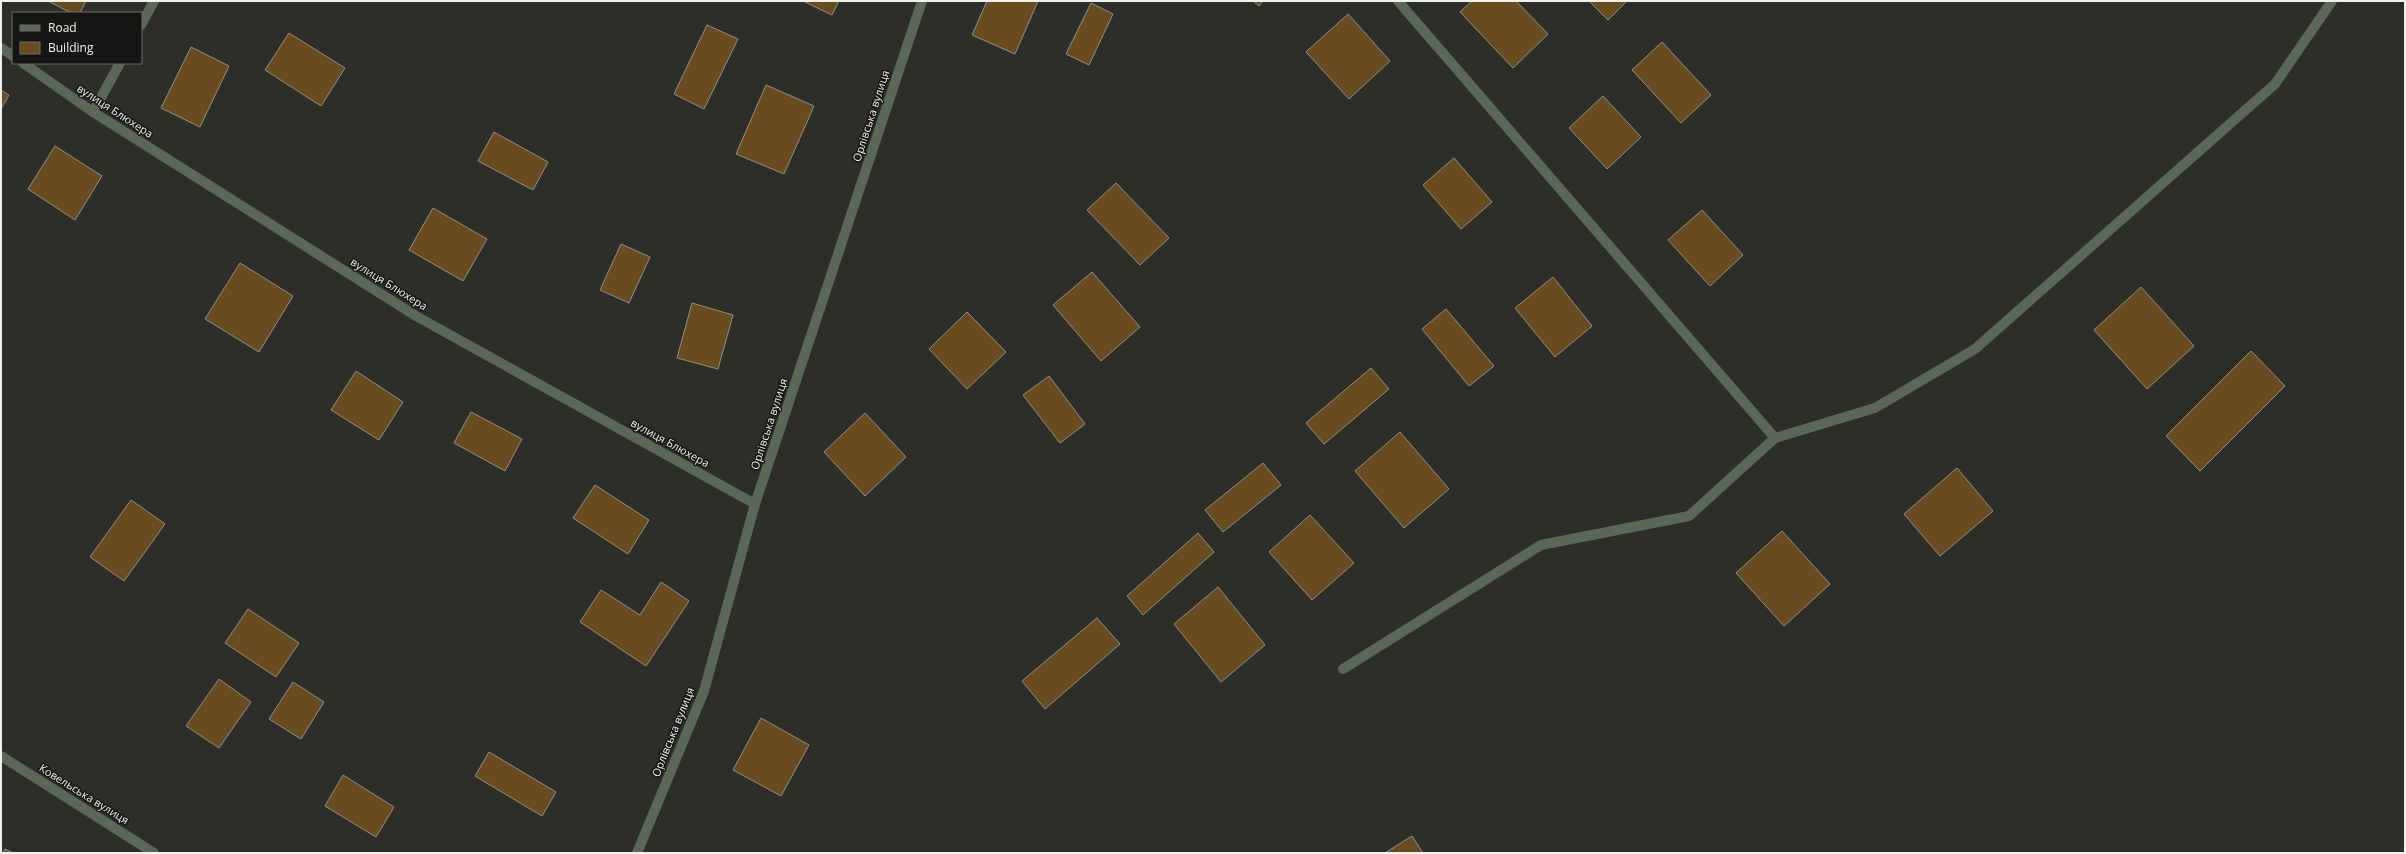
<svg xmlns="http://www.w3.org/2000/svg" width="2406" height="854" font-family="'Open Sans',sans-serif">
	<rect width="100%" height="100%" fill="#2d2e28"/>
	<g fill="#684c20" stroke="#948f89">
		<polygon points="48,1 86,1 80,13 71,13"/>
		<polygon points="803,1 839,1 832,15"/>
		<polygon points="987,1 1038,1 1015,54 972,35"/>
		<polygon points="1253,1 1263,1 1259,6"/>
		<polygon points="1472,1 1516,1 1548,34 1513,68 1460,12"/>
		<polygon points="1589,1 1627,1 1608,20"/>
		<polygon points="1091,3 1113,14 1089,65 1066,54"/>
		<polygon points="1348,14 1390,61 1349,99 1306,52"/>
		<polygon points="707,25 738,39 704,109 674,94"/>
		<polygon points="289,33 345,68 321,106 265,70"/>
		<polygon points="1662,42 1711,95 1681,123 1632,70"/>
		<polygon points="191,47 229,66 200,127 161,108"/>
		<polygon points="766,85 814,106 784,174 736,154"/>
		<polygon points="1,90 9,95 1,109"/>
		<polygon points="1603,96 1641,137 1607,169 1569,128"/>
		<polygon points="494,132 548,162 533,190 478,161"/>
		<polygon points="55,146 102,176 75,220 28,189"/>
		<polygon points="1454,158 1492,202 1461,229 1423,185"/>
		<polygon points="1116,183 1169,238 1140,265 1087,210"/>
		<polygon points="433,208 487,239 463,281 409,250"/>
		<polygon points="1702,210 1743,255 1710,286 1668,240"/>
		<polygon points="621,244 650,257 629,303 600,290"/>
		<polygon points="240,263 293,296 259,352 205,319"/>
		<polygon points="1092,272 1140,327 1101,361 1053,305"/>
		<polygon points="1553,277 1592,326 1555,357 1515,308"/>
		<polygon points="2141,287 2194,346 2147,389 2094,330"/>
		<polygon points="692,303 733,315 718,369 677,358"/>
		<polygon points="1446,309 1494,366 1469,386 1422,329"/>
		<polygon points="967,312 1006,352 967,389 929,349"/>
		<polygon points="2251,351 2285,386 2200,471 2166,436"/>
		<polygon points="1371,368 1389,389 1324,444 1306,423"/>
		<polygon points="356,371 403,402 379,440 331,410"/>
		<polygon points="1049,376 1085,424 1060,443 1023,395"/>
		<polygon points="471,412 522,439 505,471 454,443"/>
		<polygon points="865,413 906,457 865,496 824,452"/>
		<polygon points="1400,432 1449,489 1404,528 1355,471"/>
		<polygon points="1263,463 1281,485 1223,532 1205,510"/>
		<polygon points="1957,468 1993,511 1940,556 1904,514"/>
		<polygon points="595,485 649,520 628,554 573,518"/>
		<polygon points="131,500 165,524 124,581 90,557"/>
		<polygon points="1310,515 1354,563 1312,600 1269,552"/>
		<polygon points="1782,531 1830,584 1784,626 1736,573"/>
		<polygon points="1198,533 1214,552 1143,615 1127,596"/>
		<polygon points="661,582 689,601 646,666 580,622 601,590 640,615"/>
		<polygon points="1218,587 1265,645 1221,682 1174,624"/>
		<polygon points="248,609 299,643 276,677 225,643"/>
		<polygon points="1097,618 1120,644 1045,709 1022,681"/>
		<polygon points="219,679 251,702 219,748 186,726"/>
		<polygon points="293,682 324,702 301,739 269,719"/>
		<polygon points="761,718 809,745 781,796 733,770"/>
		<polygon points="489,752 556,792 542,816 475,776"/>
		<polygon points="343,775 394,807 376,837 325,806"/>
		<polygon points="1412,836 1423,853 1385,853"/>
		<polygon points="5,849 13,853 3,853"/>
	</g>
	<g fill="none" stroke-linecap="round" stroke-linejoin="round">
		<g stroke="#596857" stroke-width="10">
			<polyline points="1398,1 1775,438"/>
			<polyline points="141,25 154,1"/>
			<polyline points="1,48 13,56"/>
			<polyline points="23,63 93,112 416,316 755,504"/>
			<polyline points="93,112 120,63"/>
			<polyline points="1343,669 1541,545 1689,516 1775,438 1875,408 1975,349 2275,84 2332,1"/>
			<polyline points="1,756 154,853"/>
			<polyline points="637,853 704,691 755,504 922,1"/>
		</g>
	</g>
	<g text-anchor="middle" stroke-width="3" stroke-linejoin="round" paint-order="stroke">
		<g font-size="11" fill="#f0f0ec" stroke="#151613">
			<text transform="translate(115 111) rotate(33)" y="4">вулиця Блюхера</text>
			<text transform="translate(871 116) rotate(-72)" y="4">Орлівська вулиця</text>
			<text transform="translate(389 284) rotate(32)" y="4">вулиця Блюхера</text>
			<text transform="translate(769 424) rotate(-72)" y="4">Орлівська вулиця</text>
			<text transform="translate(670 443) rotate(29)" y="4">вулиця Блюхера</text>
			<text transform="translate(673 732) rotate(-68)" y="4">Орлівська вулиця</text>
			<text transform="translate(84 794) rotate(32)" y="4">Ковельська вулиця</text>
		</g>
	</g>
	<rect width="2406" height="854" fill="none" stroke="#f0f0ec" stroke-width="4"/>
	<rect x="12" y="12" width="130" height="52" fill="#151613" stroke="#6d6d6a"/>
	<rect x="20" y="25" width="20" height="6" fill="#596857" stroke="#6d6d6a"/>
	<text x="48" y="32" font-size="12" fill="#f0f0ec">Road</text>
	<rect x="20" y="42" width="20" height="12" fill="#684c20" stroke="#6d6d6a"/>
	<text x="48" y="52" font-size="12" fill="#f0f0ec">Building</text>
</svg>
